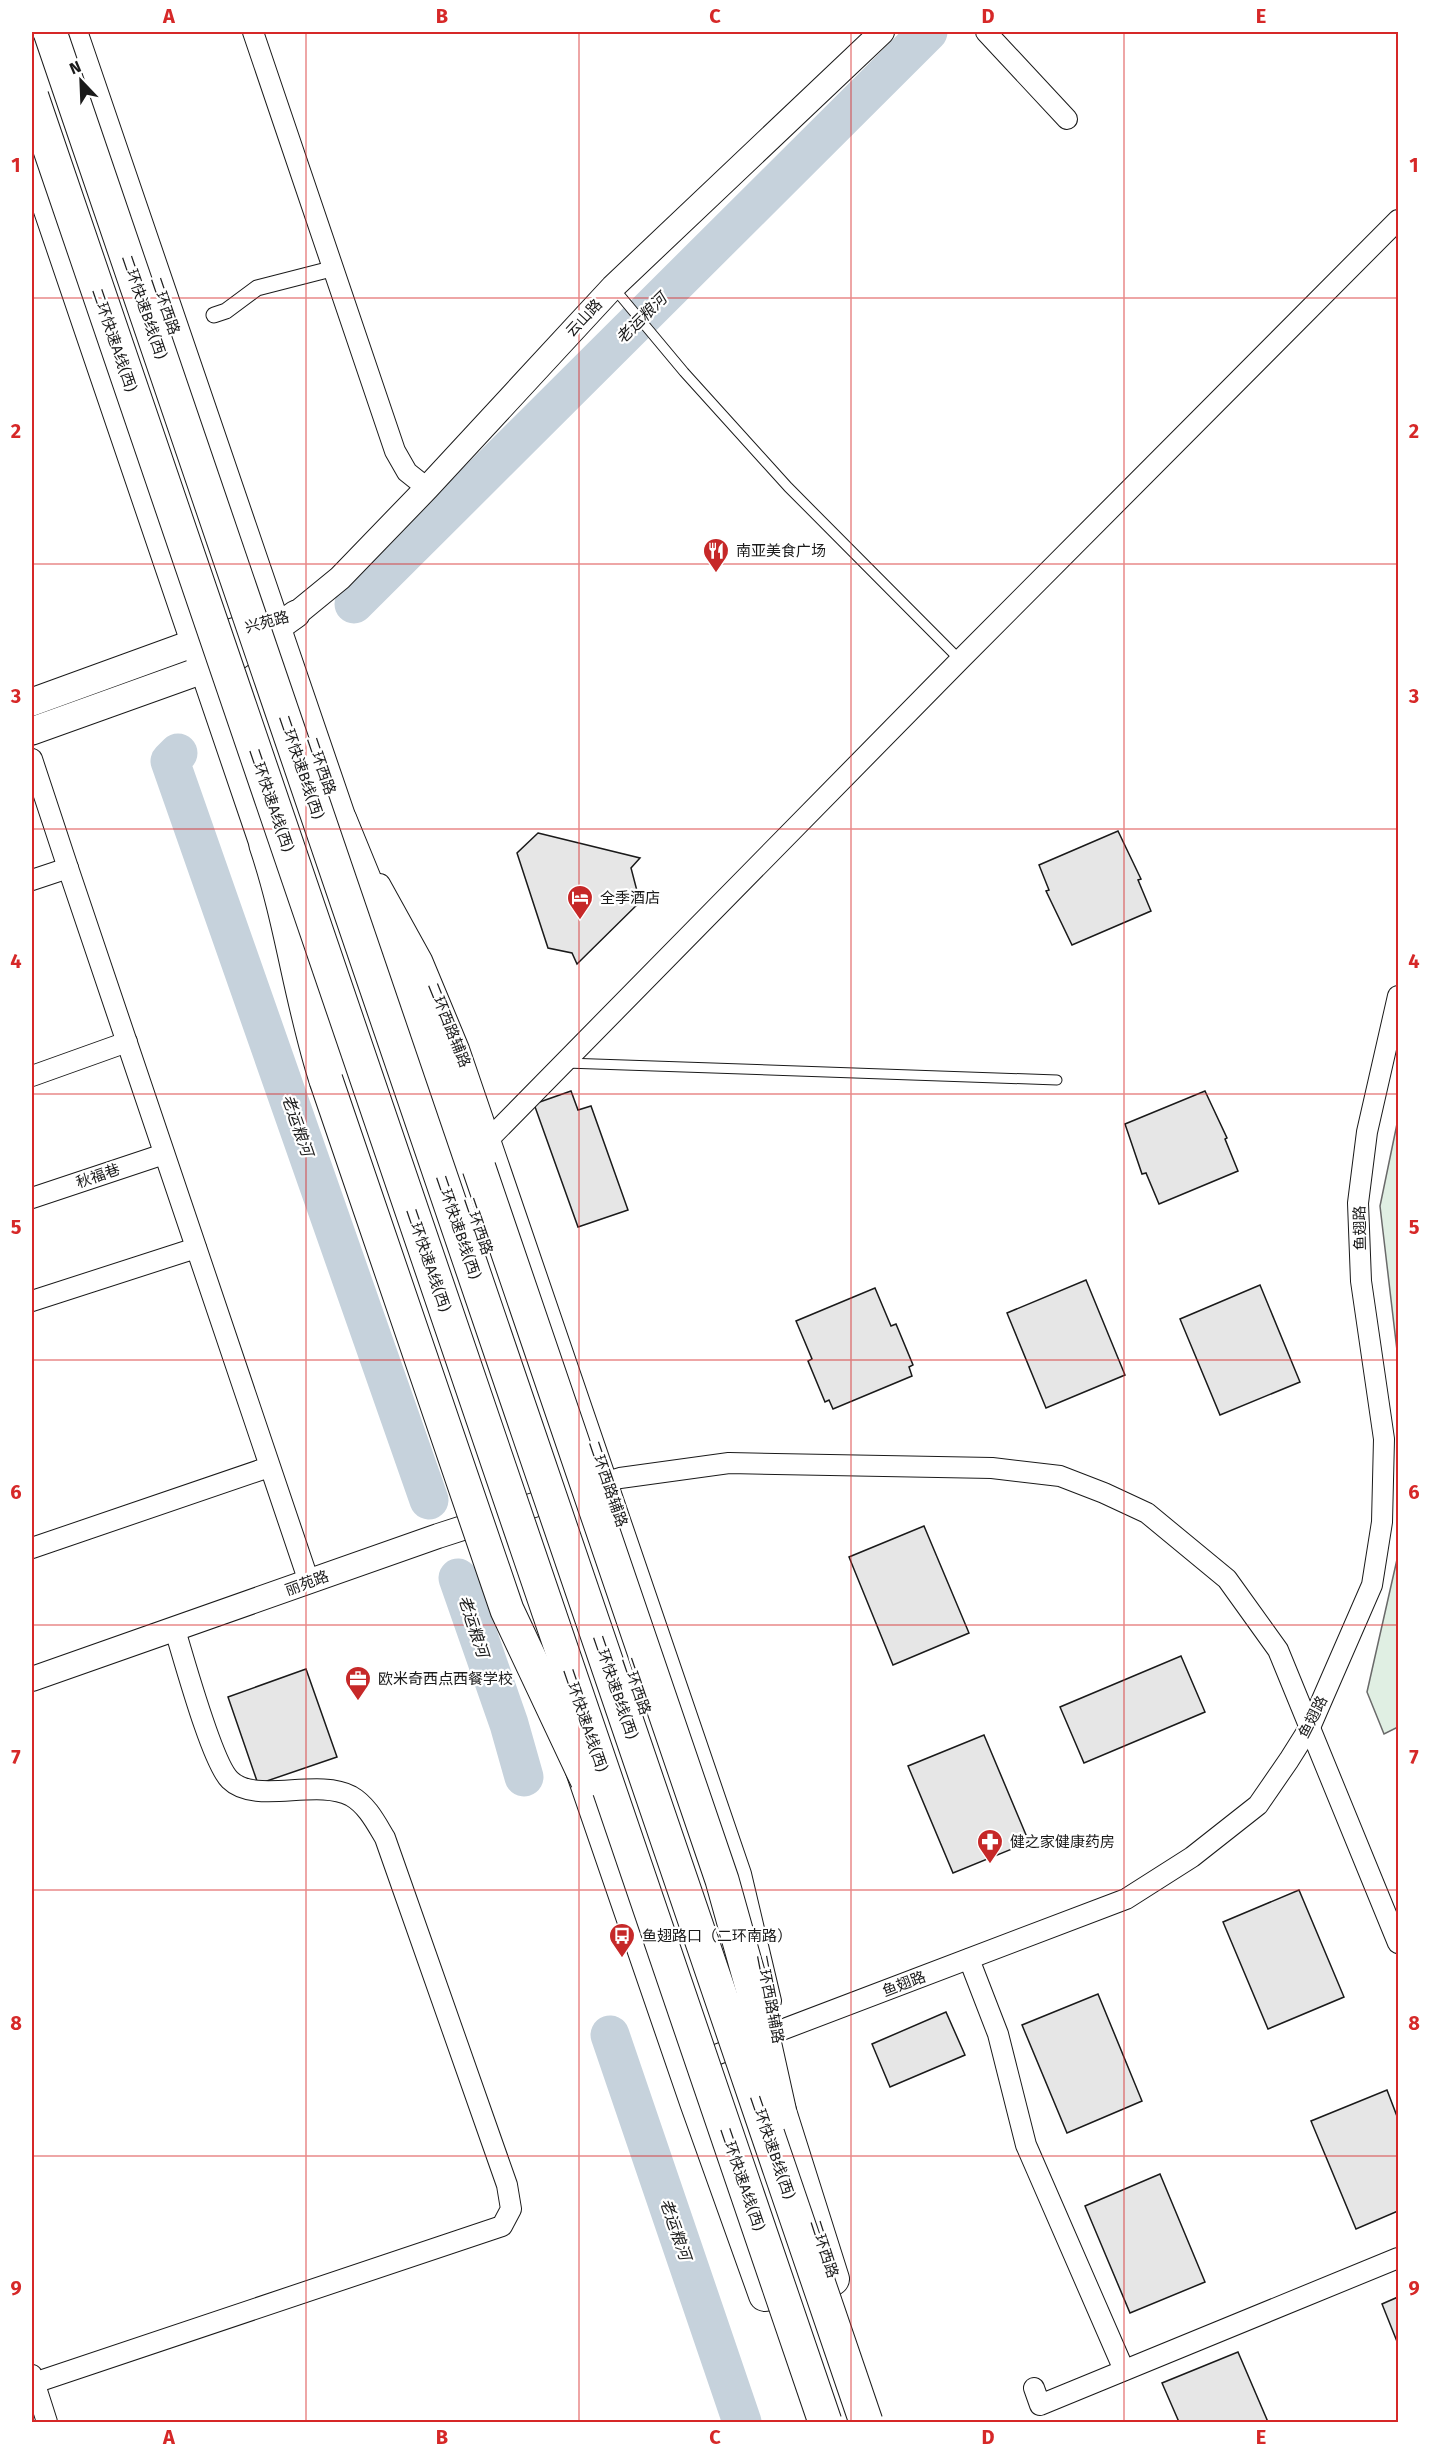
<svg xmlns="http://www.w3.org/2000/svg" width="1430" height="2454" font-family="'Fira Sans','Noto Sans SC',sans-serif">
	<rect width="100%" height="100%" fill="#fff"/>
	<g fill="#e0efe3" stroke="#6a6a6a" stroke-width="1.5">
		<polygon points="1398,1119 1398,1359 1380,1206"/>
		<polygon points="1398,1555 1398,1727 1384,1734 1367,1692"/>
	</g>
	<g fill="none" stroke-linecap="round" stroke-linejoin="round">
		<g stroke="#c6d2dc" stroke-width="39">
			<polyline points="354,604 928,32"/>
			<polyline points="178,753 170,761 429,1500"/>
			<polyline points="458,1578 509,1724 524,1777"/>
			<polyline points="610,2035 742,2422"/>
		</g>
	</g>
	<g fill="#e6e6e6" stroke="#1a1a1a" stroke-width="1.5">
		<polygon points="1118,831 1141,879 1138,880 1151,911 1072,945 1046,891 1049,890 1039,865"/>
		<polygon points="538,833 640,858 631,868 637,891 648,894 577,964 572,953 548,948 517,853"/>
		<polygon points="571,1091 578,1110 591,1106 628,1210 578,1227 534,1104"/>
		<polygon points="1205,1091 1227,1138 1225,1139 1238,1171 1159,1204 1146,1173 1142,1174 1125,1124"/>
		<polygon points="1086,1280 1125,1375 1046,1408 1007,1313"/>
		<polygon points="1260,1285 1300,1382 1220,1415 1180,1319"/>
		<polygon points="875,1288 891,1326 896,1324 913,1365 909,1367 912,1376 833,1409 829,1400 825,1402 808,1361 812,1359 796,1321"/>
		<polygon points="924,1526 969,1633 893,1665 849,1557"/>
		<polygon points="1181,1656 1205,1712 1084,1763 1060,1707"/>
		<polygon points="306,1669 337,1757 258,1784 228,1697"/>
		<polygon points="984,1735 1029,1842 953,1873 908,1766"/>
		<polygon points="1299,1890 1344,1997 1268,2029 1223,1922"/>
		<polygon points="1098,1994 1142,2101 1067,2133 1022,2025"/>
		<polygon points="946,2012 965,2055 890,2087 872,2044"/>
		<polygon points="1387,2090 1398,2119 1398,2211 1356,2229 1311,2121"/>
		<polygon points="1160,2174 1205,2282 1130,2313 1085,2206"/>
		<polygon points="1398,2297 1398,2344 1382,2304"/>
		<polygon points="1238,2352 1268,2422 1179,2422 1162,2383"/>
	</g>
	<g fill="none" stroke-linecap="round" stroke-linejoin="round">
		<defs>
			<g id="service">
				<polyline points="613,287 684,372 788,487 960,660"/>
				<polyline points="566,1063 1057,1080"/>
			</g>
			<polyline id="pedestrian" points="214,315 226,311 257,288 335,268"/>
			<g id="minor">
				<polyline points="253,32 395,451 407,472 427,488"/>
				<polyline points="986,32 1067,119"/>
				<polyline points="32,759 68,868"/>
				<polyline points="32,880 68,868 309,1582"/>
				<polyline points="380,884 422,960 459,1049 741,1874 771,2001"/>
				<polyline points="32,1076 127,1042"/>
				<polyline points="490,1138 960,660 1398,220"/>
				<polyline points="32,1198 164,1154"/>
				<polyline points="32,1301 196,1248"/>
				<polyline points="596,1485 620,1478 729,1463 992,1468 1060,1476 1104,1493 1147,1513 1227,1579 1278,1650 1398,1943"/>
				<polyline points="32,1548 269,1467"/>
				<polyline points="969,1959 998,2034 1026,2145 1124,2370"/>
				<polyline points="692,2064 1126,1899 1192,1857 1258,1805 1289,1760 1311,1725 1372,1585 1382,1522 1384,1439 1361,1281 1358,1203 1367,1132 1398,996"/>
				<polyline points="32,2375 47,2422"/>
				<path d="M34 2383 502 2226 511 2209 507 2185 385 1838C376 1823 367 1805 351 1796 317 1778 255 1805 230 1780 212 1763 184 1659 175 1630"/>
				<polyline points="1034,2388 1040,2405 1398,2258"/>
			</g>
			<g id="tertiary">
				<polyline points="296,614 340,578 427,488 613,287 882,32"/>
				<polyline points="32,1679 438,1536 565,1495"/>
			</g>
			<g id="secondary">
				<polyline points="32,702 197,642 272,621"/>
				<polyline points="32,731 233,659 296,614"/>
			</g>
			<g id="primary">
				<polyline points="71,32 349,846"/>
				<polyline points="32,157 275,871"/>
				<polyline points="314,983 548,1669"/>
				<polyline points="415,1041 733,1971"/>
				<polyline points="577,1756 696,2102 765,2295"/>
				<polyline points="773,2089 833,2279"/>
			</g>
			<g id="trunk">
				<polyline points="340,820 450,1089 479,1168"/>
				<path d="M266 845C292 922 301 1003 326 1080"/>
			</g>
		</defs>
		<use href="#service" stroke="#1a1a1a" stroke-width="11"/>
		<use href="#pedestrian" stroke="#1a1a1a" stroke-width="17"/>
		<use href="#minor" stroke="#1a1a1a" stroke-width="22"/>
		<use href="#tertiary" stroke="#1a1a1a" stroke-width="26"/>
		<use href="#secondary" stroke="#1a1a1a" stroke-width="29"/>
		<use href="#primary" stroke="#1a1a1a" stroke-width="34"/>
		<use href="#trunk" stroke="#1a1a1a" stroke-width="35"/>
		<use href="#service" stroke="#fff" stroke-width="9"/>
		<use href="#pedestrian" stroke="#fff" stroke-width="15"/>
		<use href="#minor" stroke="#fff" stroke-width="20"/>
		<use href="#tertiary" stroke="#fff" stroke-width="24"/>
		<use href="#secondary" stroke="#fff" stroke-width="27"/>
		<use href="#primary" stroke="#fff" stroke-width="32"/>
		<use href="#trunk" stroke="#fff" stroke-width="33"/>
		<defs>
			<g id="trunk-bridge">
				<polyline points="50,32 866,2422"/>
				<polyline points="32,97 825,2422"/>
				<polyline points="326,1080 507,1610 587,1780"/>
				<polyline points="479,1168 722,1880 752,1987 780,2113"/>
			</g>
		</defs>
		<use href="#trunk-bridge" stroke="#1a1a1a" stroke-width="35" stroke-linecap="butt"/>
		<use href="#trunk-bridge" stroke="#fff" stroke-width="33"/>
	</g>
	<path fill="none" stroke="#d62828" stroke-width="1.5" stroke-opacity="0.55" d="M306 32V2422M579 32V2422M851 32V2422M1124 32V2422M32 298H1398M32 564H1398M32 829H1398M32 1094H1398M32 1360H1398M32 1625H1398M32 1890H1398M32 2156H1398"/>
	<defs>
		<symbol id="restaurant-pin" viewBox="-11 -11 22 30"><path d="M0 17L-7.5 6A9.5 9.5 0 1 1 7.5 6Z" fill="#c62828" stroke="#fff"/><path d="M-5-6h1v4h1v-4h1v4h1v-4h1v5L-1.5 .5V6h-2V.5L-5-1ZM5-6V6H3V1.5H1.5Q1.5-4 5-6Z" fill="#fff"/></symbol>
		<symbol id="hotel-pin" viewBox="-11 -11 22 30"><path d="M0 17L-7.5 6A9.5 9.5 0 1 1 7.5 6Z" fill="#c62828" stroke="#fff"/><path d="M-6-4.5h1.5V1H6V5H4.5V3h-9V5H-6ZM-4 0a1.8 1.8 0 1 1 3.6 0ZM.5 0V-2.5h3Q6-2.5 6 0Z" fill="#fff"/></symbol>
		<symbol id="office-pin" viewBox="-11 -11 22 30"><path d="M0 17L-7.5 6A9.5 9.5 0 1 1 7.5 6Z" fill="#c62828" stroke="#fff"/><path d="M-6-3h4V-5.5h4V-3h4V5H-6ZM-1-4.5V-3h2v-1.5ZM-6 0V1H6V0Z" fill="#fff"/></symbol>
		<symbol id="pharmacy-pin" viewBox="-11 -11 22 30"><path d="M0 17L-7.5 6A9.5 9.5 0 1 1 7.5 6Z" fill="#c62828" stroke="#fff"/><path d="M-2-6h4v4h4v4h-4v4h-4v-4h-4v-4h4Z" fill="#fff"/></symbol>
		<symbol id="bus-pin" viewBox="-11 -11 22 30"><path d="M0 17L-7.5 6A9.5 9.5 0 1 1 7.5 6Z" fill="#c62828" stroke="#fff"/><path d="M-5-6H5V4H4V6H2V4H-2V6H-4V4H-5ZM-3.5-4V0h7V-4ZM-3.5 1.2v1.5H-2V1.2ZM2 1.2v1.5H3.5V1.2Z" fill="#fff"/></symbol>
	</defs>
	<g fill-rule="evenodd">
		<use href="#restaurant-pin" x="701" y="536" width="30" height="40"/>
		<use href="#hotel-pin" x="565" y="883" width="30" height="40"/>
		<use href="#office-pin" x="343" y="1664" width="30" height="40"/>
		<use href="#pharmacy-pin" x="975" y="1827" width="30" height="40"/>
		<use href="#bus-pin" x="607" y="1921" width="30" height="40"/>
	</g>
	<g text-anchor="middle" stroke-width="4.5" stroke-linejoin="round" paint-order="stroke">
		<g font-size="15" fill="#1a1a1a" stroke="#fff">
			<text transform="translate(165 306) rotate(71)" y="5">二环西路</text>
			<text transform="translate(144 307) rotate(71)" y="5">二环快速B线(西)</text>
			<text transform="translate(584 318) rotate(-47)" y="5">云山路</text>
			<text transform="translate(114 340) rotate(71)" y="5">二环快速A线(西)</text>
			<text transform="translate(267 622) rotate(-15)" y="5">兴苑路</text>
			<text transform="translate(321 766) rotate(71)" y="5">二环西路</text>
			<text transform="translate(301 767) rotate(71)" y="5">二环快速B线(西)</text>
			<text transform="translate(271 800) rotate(71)" y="5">二环快速A线(西)</text>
			<text transform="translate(449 1025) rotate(68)" y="5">二环西路辅路</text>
			<text transform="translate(98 1176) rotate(-19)" y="5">秋福巷</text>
			<text transform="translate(478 1226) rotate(71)" y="5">二环西路</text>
			<text transform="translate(458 1227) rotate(71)" y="5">二环快速B线(西)</text>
			<text transform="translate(1360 1228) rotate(-91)" y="5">鱼翅路</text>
			<text transform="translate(428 1260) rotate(71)" y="5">二环快速A线(西)</text>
			<text transform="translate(608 1484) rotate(71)" y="5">二环西路辅路</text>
			<text transform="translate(307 1583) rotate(-20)" y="5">丽苑路</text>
			<text transform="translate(636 1686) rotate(71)" y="5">二环西路</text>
			<text transform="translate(615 1687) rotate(71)" y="5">二环快速B线(西)</text>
			<text transform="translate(1313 1717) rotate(-63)" y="5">鱼翅路</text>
			<text transform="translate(585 1720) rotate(71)" y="5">二环快速A线(西)</text>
			<text transform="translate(904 1984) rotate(-21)" y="5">鱼翅路</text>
			<text transform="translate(770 1999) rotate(79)" y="5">二环西路辅路</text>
			<text transform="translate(772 2147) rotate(71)" y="5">二环快速B线(西)</text>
			<text transform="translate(742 2179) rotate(71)" y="5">二环快速A线(西)</text>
			<text transform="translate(824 2249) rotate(72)" y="5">二环西路</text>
		</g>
		<g font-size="15" fill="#1a1a1a" stroke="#fff" text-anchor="start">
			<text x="736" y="556">南亚美食广场</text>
			<text x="600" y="903">全季酒店</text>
			<text x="378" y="1684">欧米奇西点西餐学校</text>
			<text x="1010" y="1847">健之家健康药房</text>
			<text x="642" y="1941">鱼翅路口（二环南路）</text>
		</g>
		<g font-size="16" font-style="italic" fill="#1a1a1a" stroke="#fff">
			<text transform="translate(641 318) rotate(-45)" y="6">老运粮河</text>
			<text transform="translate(298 1125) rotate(71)" y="6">老运粮河</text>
			<text transform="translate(474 1626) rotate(72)" y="6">老运粮河</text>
			<text transform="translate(676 2229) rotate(71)" y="6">老运粮河</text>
		</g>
	</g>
	<rect width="1430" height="2454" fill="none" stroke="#ffffff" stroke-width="66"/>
	<g transform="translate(81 81) rotate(337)" stroke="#ffffff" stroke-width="4.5" paint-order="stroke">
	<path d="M0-4.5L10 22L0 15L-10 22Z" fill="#1a1a1a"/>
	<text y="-9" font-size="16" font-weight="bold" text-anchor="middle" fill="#1a1a1a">N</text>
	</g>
	<rect x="33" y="33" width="1364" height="2388" fill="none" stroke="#d62828" stroke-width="2"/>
	<g font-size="20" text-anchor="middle" font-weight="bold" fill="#d62828">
		<text x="169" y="23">A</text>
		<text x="442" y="23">B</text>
		<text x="715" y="23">C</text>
		<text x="988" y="23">D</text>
		<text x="1261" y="23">E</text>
		<text x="16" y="172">1</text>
		<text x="1414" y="172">1</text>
		<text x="16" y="438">2</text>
		<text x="1414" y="438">2</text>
		<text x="16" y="703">3</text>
		<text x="1414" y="703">3</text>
		<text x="16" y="968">4</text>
		<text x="1414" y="968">4</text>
		<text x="16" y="1234">5</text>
		<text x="1414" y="1234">5</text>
		<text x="16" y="1499">6</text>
		<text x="1414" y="1499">6</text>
		<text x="16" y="1764">7</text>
		<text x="1414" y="1764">7</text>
		<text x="16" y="2030">8</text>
		<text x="1414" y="2030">8</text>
		<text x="16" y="2295">9</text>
		<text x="1414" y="2295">9</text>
		<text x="169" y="2444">A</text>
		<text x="442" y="2444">B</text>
		<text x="715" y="2444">C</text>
		<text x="988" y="2444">D</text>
		<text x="1261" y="2444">E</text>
	</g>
</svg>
